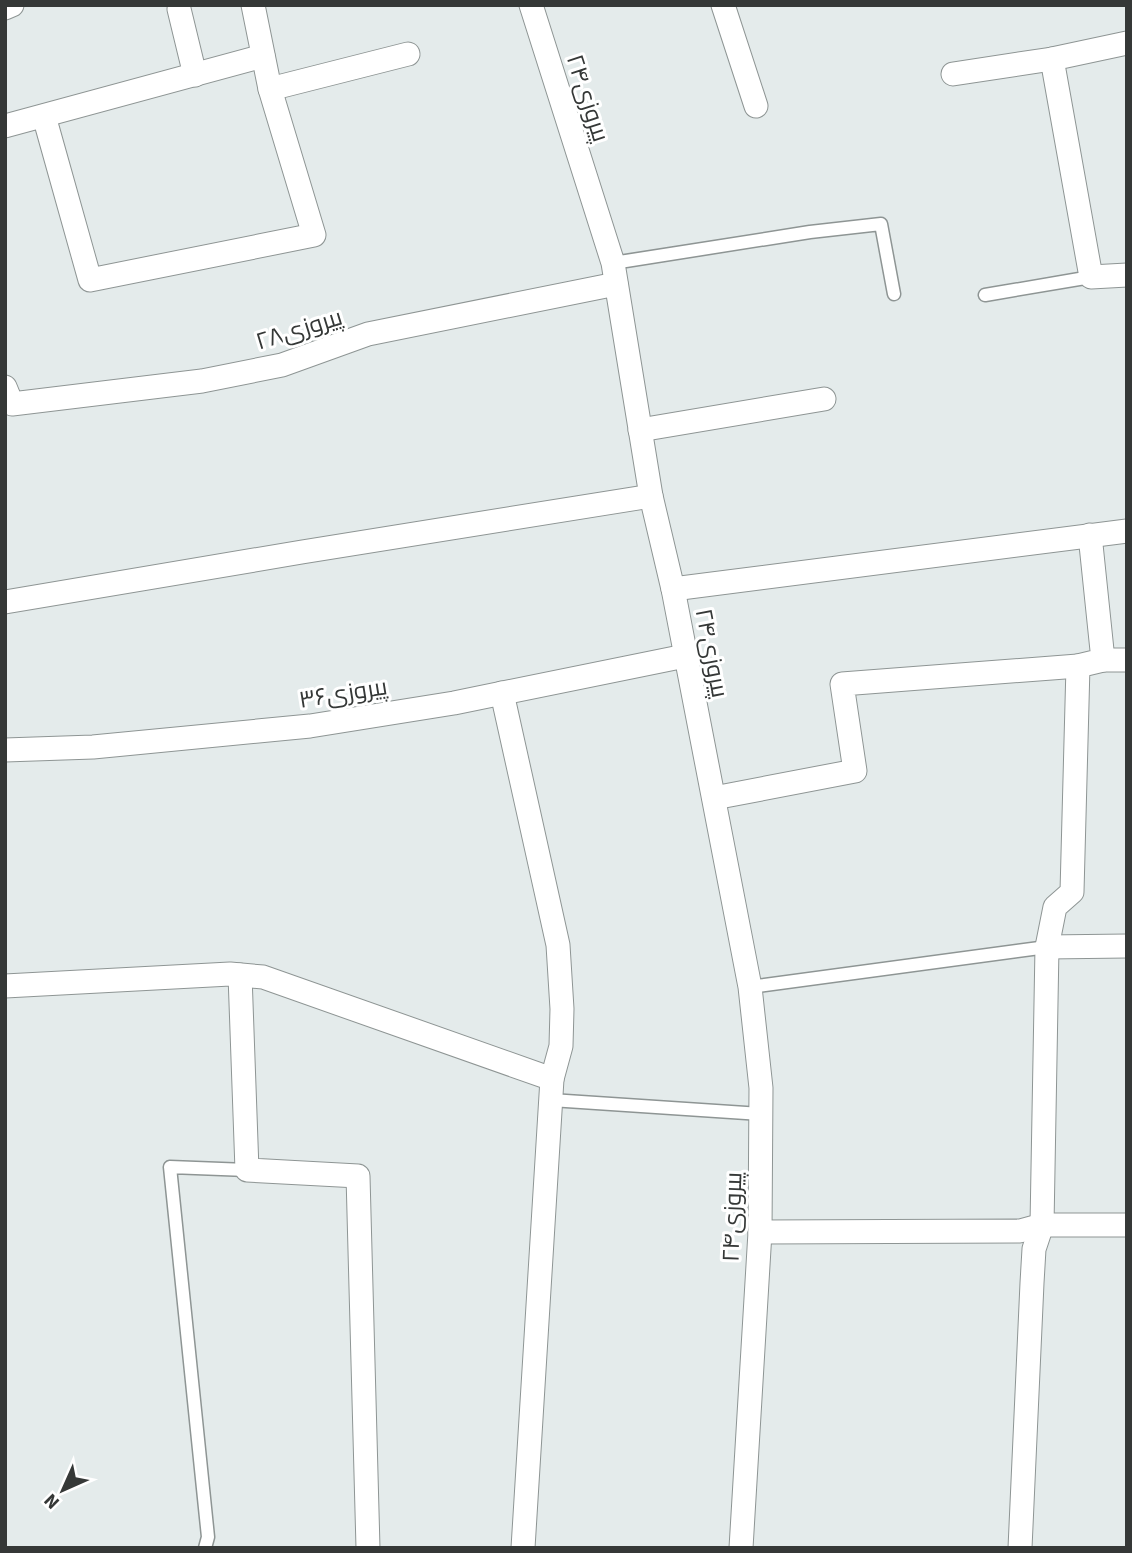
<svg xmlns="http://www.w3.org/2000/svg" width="1132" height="1553" font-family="'Source Sans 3',Cairo,sans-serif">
	<rect width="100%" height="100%" fill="#e4ebeb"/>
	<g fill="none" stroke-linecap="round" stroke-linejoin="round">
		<defs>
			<g id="service">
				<polyline points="613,263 810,232 881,224 894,294"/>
				<polyline points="985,295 1091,277"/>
				<polyline points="750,987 1047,947"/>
				<polyline points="551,1100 761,1114"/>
				<polyline points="205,1548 208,1537 170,1167 247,1170"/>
			</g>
			<g id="minor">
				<polyline points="531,5 613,263 651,496 673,589 750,987 761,1088 760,1232 741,1548"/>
				<polyline points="723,5 756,106"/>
				<polyline points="5,8 12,5"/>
				<polyline points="179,9 195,75"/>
				<polyline points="1127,43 1052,59 1091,277 1127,275"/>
				<polyline points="953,74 1052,59"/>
				<polyline points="270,89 408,54"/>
				<polyline points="44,116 90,280 314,235 270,89 253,5"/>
				<polyline points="5,126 263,56"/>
				<polyline points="5,387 12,404 202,381 282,365 368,334 616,284"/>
				<polyline points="640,430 824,399"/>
				<polyline points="673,589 1127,531"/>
				<polyline points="5,602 302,552 651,496"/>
				<polyline points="1103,660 1127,660"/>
				<polyline points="502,693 558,945 562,1009 561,1046 552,1079"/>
				<polyline points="5,750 93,747 310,726 454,703 685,656"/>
				<polyline points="714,798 855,771 842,684 1078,666"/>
				<polyline points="1047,947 1127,946"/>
				<polyline points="240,975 247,1170 358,1176 368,1548"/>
				<polyline points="5,986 230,974 263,977 552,1079 523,1548"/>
				<polyline points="760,1232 1020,1231 1042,1225 1127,1225"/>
				<polyline points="1020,1548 1032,1283 1034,1249 1042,1225 1047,947 1055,907 1072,892 1078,666 1103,660 1090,535"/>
			</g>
		</defs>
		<use href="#service" stroke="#8e9594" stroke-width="15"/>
		<use href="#minor" stroke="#8e9594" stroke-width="25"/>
		<use href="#service" stroke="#fff" stroke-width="12"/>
		<use href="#minor" stroke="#fff" stroke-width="23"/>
	</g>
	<g text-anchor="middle" stroke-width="6" stroke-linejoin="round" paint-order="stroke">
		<g font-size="24" fill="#353837" stroke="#fff">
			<text transform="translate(588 98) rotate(72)" y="8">پیروزی۲۴</text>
			<text transform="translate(299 329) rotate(-17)" y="8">پیروزی۲۸</text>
			<text transform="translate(712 653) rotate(79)" y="8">پیروزی۲۴</text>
			<text transform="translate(343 693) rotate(-9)" y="8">پیروزی۳۶</text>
			<text transform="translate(732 1217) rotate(-88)" y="8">پیروزی۲۴</text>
		</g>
	</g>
	<rect width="1132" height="1553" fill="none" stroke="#353837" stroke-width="14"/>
	<g transform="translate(63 1490) rotate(225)" stroke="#ffffff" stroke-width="5" paint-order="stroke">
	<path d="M0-5L12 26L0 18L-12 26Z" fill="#353837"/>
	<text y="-10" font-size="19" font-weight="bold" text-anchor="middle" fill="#353837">N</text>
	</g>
</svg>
